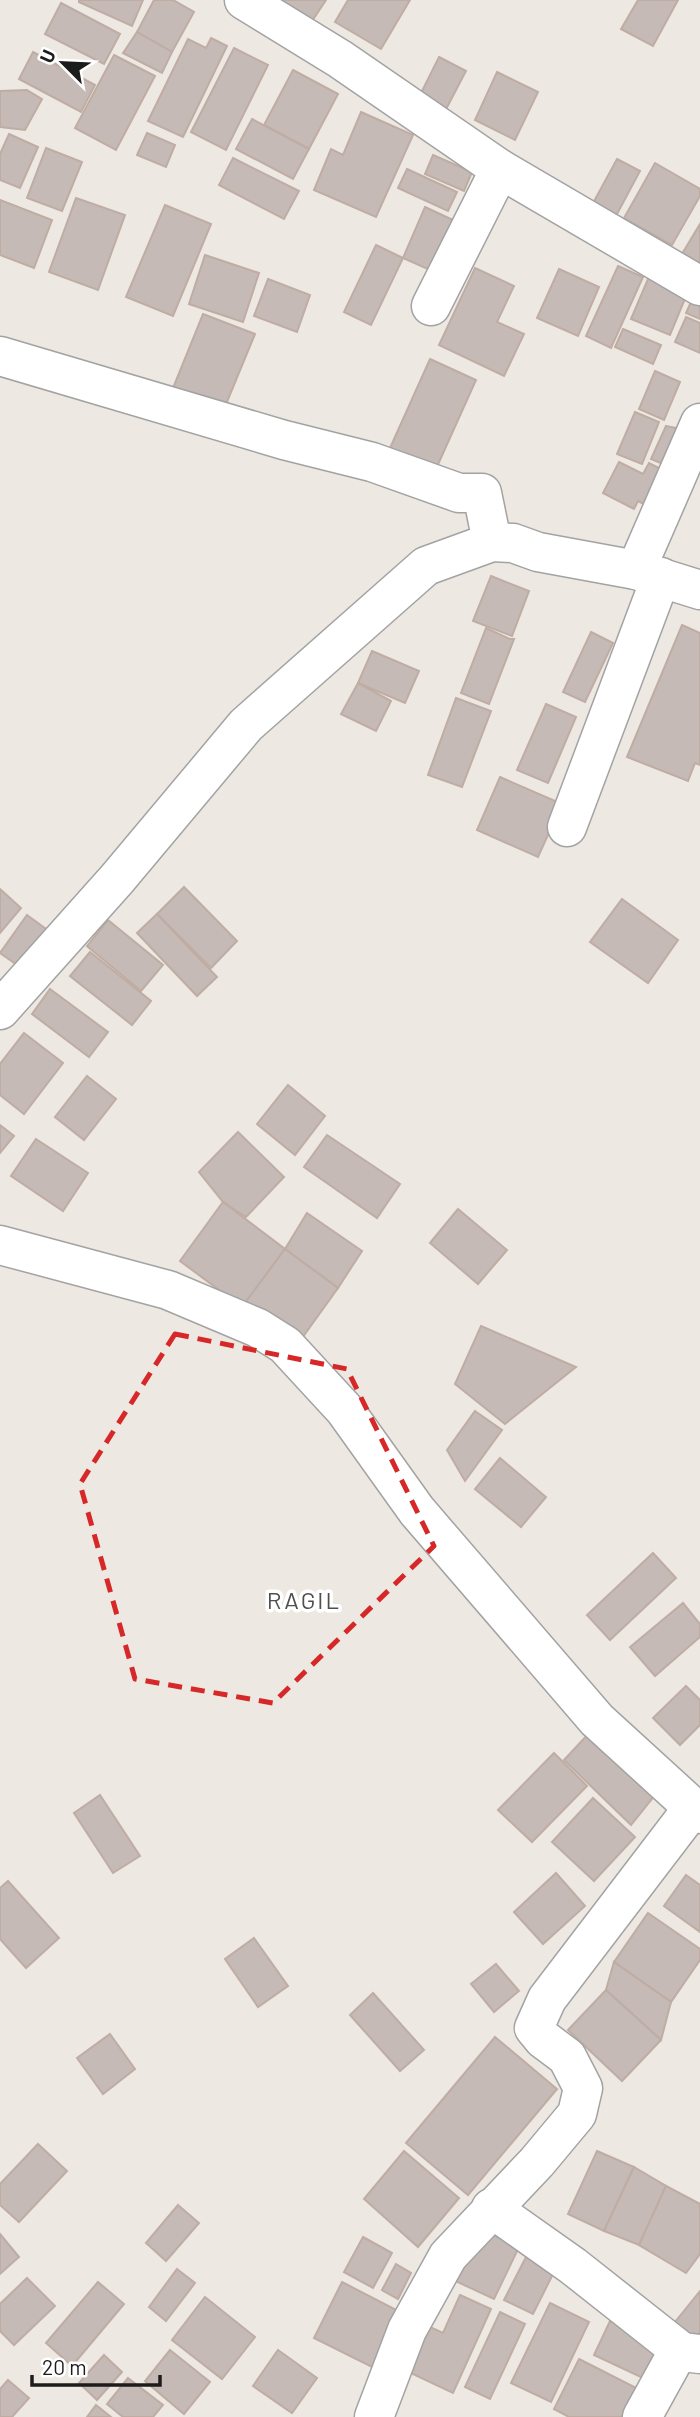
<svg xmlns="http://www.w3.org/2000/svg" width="700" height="2417" font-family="Barlow,sans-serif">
	<rect width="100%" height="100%" fill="#ede8e1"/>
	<g fill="#c5bab5" stroke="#bfada4" stroke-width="2">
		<polygon points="79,0 143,0 132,26 79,2"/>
		<polygon points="154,0 173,0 194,12 172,52 137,32"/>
		<polygon points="273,0 326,0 310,24"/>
		<polygon points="348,0 410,0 381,49 335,22"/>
		<polygon points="638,0 678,0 653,46 621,29"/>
		<polygon points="61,3 120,34 104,64 45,34"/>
		<polygon points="137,32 172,52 162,73 123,53"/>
		<polygon points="211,38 227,46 183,137 148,121 188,39 206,48"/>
		<polygon points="234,48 268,65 226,150 191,132"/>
		<polygon points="33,52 95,85 81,112 19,79"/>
		<polygon points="114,55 155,76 116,150 75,128"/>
		<polygon points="439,57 466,71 442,117 416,103"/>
		<polygon points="293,70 338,94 309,149 264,125"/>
		<polygon points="497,72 538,92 515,140 475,120"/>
		<polygon points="27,90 42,99 25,130 0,127 0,91"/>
		<polygon points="361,112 413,135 376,217 314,190 331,149 343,155"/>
		<polygon points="252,119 309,149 293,179 236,149"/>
		<polygon points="147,133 175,145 166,167 137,155"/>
		<polygon points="9,134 38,147 20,188 0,180 0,154"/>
		<polygon points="46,148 82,162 62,211 27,198"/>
		<polygon points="433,155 472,172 464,191 425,174"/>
		<polygon points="233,158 299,191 284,219 219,185"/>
		<polygon points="617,159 640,171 616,216 593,203"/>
		<polygon points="655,163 700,189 700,196 672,245 624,218"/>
		<polygon points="407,169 457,192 448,211 398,188"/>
		<polygon points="76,198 125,215 98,290 49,272"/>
		<polygon points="0,200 52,220 34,268 0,255"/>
		<polygon points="165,205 211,224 173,316 126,297"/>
		<polygon points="425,207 453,220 430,270 403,258"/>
		<polygon points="700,224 700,265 682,254"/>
		<polygon points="376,245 403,258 371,325 344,312"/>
		<polygon points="205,255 259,273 243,322 189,304"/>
		<polygon points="618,266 643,277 611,348 586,336"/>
		<polygon points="475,268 514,286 497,322 524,334 504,376 439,345"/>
		<polygon points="559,269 599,287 578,336 537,318"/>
		<polygon points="651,272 689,289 670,335 631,319"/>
		<polygon points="268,279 310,295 297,332 254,316"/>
		<polygon points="695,293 700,295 700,319 686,313"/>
		<polygon points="203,314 255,334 222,414 171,393"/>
		<polygon points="686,317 700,323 700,353 675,342"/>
		<polygon points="623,329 661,345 653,364 615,347"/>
		<polygon points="430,359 476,380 436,469 390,448"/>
		<polygon points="655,371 680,382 664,420 639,409"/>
		<polygon points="635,412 659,422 642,464 617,454"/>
		<polygon points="666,426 686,430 670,467 651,459"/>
		<polygon points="619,462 643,474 649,463 671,474 653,509 638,501 634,509 603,493"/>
		<polygon points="491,576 529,591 512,636 473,621"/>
		<polygon points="682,625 700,633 700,765 695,763 688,781 627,757"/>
		<polygon points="486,628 510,639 514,639 489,704 461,693"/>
		<polygon points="591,632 613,643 585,702 563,692"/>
		<polygon points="372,651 419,671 405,703 358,683"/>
		<polygon points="358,683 391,701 376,731 341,714"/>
		<polygon points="456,698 491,711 462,787 428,775"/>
		<polygon points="546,704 576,717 548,783 517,770"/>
		<polygon points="500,777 562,804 538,857 477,830"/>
		<polygon points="184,887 237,941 211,968 157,914"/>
		<polygon points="0,889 21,908 0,933"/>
		<polygon points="622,899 678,940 648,983 590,942"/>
		<polygon points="157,914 217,977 197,996 137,933"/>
		<polygon points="27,915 53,934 26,971 0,953"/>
		<polygon points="108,920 163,965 141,991 87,946"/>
		<polygon points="90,952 151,1001 132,1025 70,976"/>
		<polygon points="50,989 108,1032 89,1057 32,1014"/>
		<polygon points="24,1033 63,1063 24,1114 0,1095 0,1064"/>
		<polygon points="87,1076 116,1099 84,1140 55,1117"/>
		<polygon points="288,1085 325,1116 295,1155 257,1124"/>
		<polygon points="0,1125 14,1136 0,1153"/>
		<polygon points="238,1132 284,1177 246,1217 223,1202 199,1172"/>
		<polygon points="327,1135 400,1184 377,1218 304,1167"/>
		<polygon points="36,1139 88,1173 63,1211 11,1176"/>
		<polygon points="223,1202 285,1249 242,1307 180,1261"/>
		<polygon points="458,1209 507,1250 478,1284 430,1243"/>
		<polygon points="307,1213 362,1251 338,1288 285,1249"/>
		<polygon points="285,1249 338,1288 297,1345 242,1307"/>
		<polygon points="481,1326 576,1367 505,1424 455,1384"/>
		<polygon points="475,1411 502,1430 465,1481 447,1450"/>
		<polygon points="500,1458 546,1497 521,1527 475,1489"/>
		<polygon points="653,1553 676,1578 610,1640 587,1615"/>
		<polygon points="683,1603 700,1624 700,1637 655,1676 630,1647"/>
		<polygon points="686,1686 700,1700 700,1725 680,1745 653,1718"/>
		<polygon points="592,1730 655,1795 631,1825 564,1760"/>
		<polygon points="554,1753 587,1786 532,1842 498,1810"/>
		<polygon points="100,1795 140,1856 113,1873 74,1813"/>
		<polygon points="593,1798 635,1837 594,1881 552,1842"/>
		<polygon points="556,1873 585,1906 543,1944 514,1912"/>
		<polygon points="686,1875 700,1885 700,1932 664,1906"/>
		<polygon points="8,1881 59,1938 26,1968 0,1939 0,1888"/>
		<polygon points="648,1913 700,1949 700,1960 671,2002 614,1962"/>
		<polygon points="254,1938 288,1986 258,2007 225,1959"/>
		<polygon points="614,1962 671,2002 661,2040 606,1990"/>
		<polygon points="496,1964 519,1991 494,2012 471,1984"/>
		<polygon points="606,1990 661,2040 622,2081 568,2030"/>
		<polygon points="373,1993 424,2050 400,2071 350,2015"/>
		<polygon points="110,2034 135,2069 103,2094 77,2058"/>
		<polygon points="495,2037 557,2089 468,2195 406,2143"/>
		<polygon points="38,2144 67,2171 19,2222 0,2205 0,2184"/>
		<polygon points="404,2151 459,2198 418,2247 364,2199"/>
		<polygon points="597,2151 634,2167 604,2231 568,2214"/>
		<polygon points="634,2167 666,2186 639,2245 604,2231"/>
		<polygon points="666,2186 700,2204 700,2254 686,2273 639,2245"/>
		<polygon points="178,2205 199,2223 166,2261 146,2243"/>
		<polygon points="473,2226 519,2247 494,2299 449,2278"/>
		<polygon points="0,2234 19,2257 0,2274"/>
		<polygon points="363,2237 392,2253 373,2288 344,2272"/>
		<polygon points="529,2251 557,2266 533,2314 504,2300"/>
		<polygon points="396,2264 411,2273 398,2299 382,2290"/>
		<polygon points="177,2269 195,2283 166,2321 149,2307"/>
		<polygon points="27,2278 55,2306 14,2345 0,2331 0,2304"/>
		<polygon points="98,2282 124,2304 72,2366 46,2343"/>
		<polygon points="342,2282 402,2313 374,2368 314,2338"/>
		<polygon points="700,2291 700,2342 675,2322"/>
		<polygon points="460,2295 491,2309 453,2393 396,2366 417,2321 443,2333"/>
		<polygon points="205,2297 255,2337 222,2379 172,2340"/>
		<polygon points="550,2303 589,2322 551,2402 511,2383"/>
		<polygon points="500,2312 525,2324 490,2399 465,2387"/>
		<polygon points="610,2321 661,2345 645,2379 594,2355"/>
		<polygon points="170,2350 210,2382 184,2414 145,2381"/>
		<polygon points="278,2350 317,2378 292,2413 253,2386"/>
		<polygon points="104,2355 122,2372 97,2400 79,2383"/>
		<polygon points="579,2359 644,2392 631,2417 569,2417 554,2409"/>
		<polygon points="128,2378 163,2405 153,2417 123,2417 107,2404"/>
		<polygon points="8,2380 29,2398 12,2417 0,2417 0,2389"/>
		<polygon points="96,2405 111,2417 87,2417"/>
	</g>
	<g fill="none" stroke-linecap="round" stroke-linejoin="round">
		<defs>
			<g id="minor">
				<polyline points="244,0 340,59 500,169 700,286"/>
				<polyline points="431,306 500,169"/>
				<polyline points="0,356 284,440 372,462 459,493 482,493 492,542"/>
				<polyline points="636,570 700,423"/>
				<polyline points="567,827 661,577"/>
				<polyline points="0,1010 117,879 246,725 426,566 492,542 513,543 538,552 636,570 700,590"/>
				<polyline points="0,1245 168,1290 258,1328 285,1345 344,1409 417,1511 597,1720 700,1814"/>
				<polyline points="491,2208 573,2266 682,2352 700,2354"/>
				<polyline points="374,2417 407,2330 448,2256 537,2162 577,2114 583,2088 567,2057 543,2039 534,2028 547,1999 692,1809"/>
				<polyline points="642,2417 675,2357 682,2352"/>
			</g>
		</defs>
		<use href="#minor" stroke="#a3a3a3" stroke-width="41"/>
		<use href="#minor" stroke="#fff" stroke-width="38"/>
	</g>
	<path fill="none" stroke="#d62828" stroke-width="5" stroke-dasharray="14 9" stroke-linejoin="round" d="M175 1334 347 1369 434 1546 273 1703 135 1679 80 1484Z"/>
	<g text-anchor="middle" stroke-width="7" stroke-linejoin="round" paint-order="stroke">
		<g font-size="24" letter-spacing="2" fill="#4f4f4f" stroke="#fff">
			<text x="304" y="1609">RAGIL</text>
		</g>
	</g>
	<g transform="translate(63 63) rotate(294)" stroke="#ffffff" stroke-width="5" paint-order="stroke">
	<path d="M0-5L12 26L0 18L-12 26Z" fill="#1c1c1c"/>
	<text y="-10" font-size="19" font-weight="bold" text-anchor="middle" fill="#1c1c1c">U</text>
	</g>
	<path d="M32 2375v10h128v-10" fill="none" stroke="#1c1c1c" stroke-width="3.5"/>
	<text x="42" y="2375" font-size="21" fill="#1c1c1c" stroke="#ffffff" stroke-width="5" paint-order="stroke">20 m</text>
</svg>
